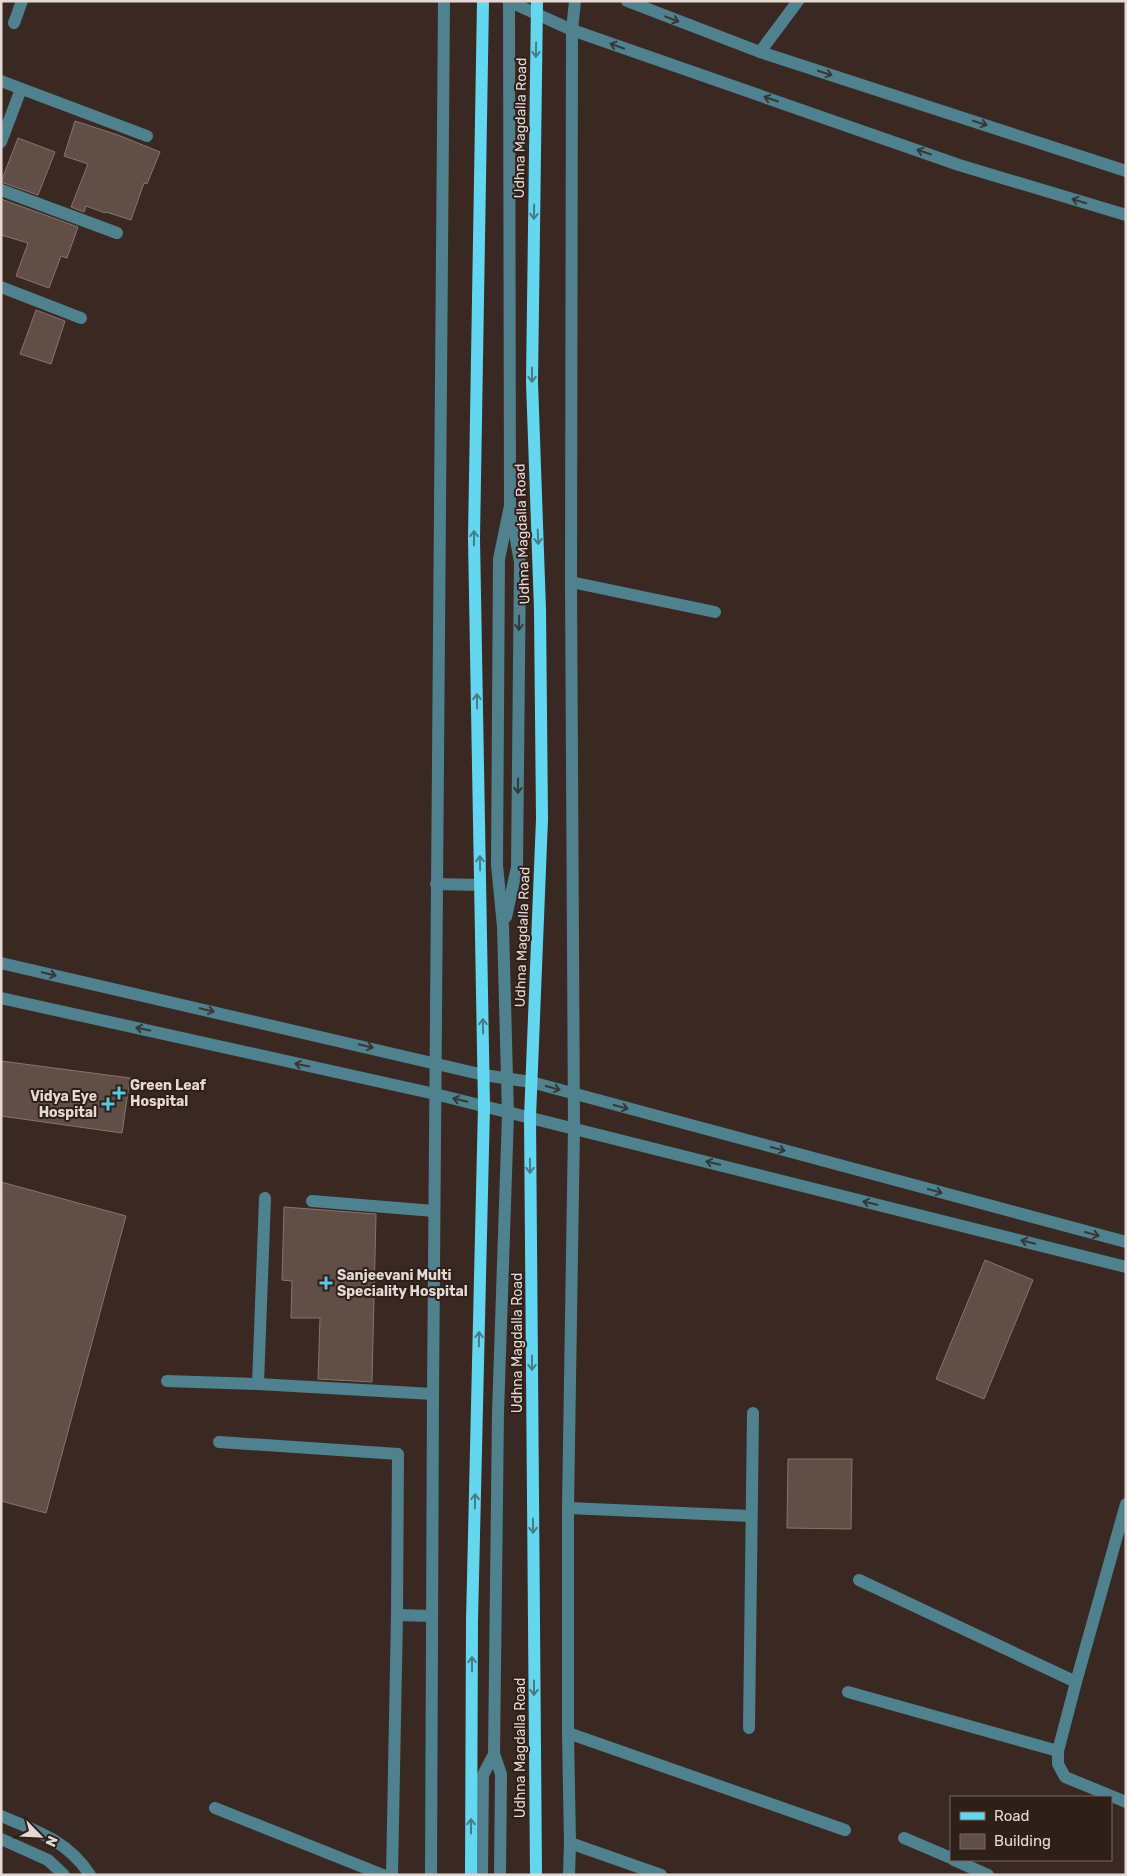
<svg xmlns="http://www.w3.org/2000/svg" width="1127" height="1876" font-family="Rubik,sans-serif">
	<rect width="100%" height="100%" fill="#3a2923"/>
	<g fill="#604e47" stroke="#88746d">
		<polygon points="75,121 118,135 160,152 147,184 144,183 131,220 106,212 105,213 86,206 84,212 71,207 88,164 64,156"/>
		<polygon points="18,138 55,152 38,195 1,182"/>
		<polygon points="1,199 78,227 67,258 61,256 49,288 16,276 28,243 1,235"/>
		<polygon points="36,310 65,321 51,364 20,354"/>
		<polygon points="1,1061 130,1078 122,1133 1,1116"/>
		<polygon points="1,1182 126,1216 46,1513 1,1501"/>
		<polygon points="284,1207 376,1214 372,1382 318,1379 320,1318 291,1318 292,1281 282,1280"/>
		<polygon points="985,1260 1033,1280 984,1399 936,1379"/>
		<polygon points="788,1459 852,1459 851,1529 787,1528"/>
	</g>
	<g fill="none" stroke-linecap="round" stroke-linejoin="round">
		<g stroke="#4f828e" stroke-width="12">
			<polyline points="508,1 572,30 959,165 1126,215"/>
			<polyline points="627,1 760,52 1126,171"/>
			<polyline points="14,23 22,1"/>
			<polyline points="760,52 798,1"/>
			<polyline points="1,81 147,136"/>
			<polyline points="1,142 21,89"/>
			<polyline points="1,190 117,233"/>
			<polyline points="1,287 81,318"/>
			<polyline points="571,582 715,612"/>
			<polyline points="436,884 480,885"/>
			<polyline points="506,917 517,867 520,562 510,506 509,1"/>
			<polyline points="1,963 484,1075 531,1082 1126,1242"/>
			<polyline points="1,998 435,1094 1126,1267"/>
			<polyline points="312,1201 434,1211"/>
			<polyline points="167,1381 258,1384 433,1394"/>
			<polyline points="258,1384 265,1198"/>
			<polyline points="219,1442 398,1454 397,1615 392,1875"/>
			<polyline points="1126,1504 1076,1682 1058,1751 1058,1764 1065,1777 1126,1802"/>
			<polyline points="568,1508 751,1516"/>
			<polyline points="859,1580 1076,1682"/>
			<polyline points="397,1615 432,1616"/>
			<polyline points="848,1692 1058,1751"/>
			<polyline points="749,1728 753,1413"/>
			<polyline points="568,1733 845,1830"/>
			<polyline points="215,1808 383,1875"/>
			<path d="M1 1816C37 1831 68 1841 90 1875"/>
			<polyline points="904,1838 951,1858"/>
			<polyline points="1,1839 48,1860 64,1875"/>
			<polyline points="570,1843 661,1875"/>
			<polyline points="954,1860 988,1875"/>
			<polyline points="431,1875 433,1394 444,1"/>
			<polyline points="482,1875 483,1775 494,1754"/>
			<polyline points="500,1875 501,1774 494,1754 498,1413 508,1115 503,927 497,865 499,559 510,506"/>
			<polyline points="569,1875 570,1843 568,1733 568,1508 574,1128 571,582 572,30 575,1"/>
		</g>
		<g stroke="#63d7f0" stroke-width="12">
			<polyline points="471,1875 472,1621 484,1106 474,538 483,1"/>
			<polyline points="536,1875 530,1117 542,819 540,609 532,382 537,1"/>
		</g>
	</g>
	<defs><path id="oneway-shaft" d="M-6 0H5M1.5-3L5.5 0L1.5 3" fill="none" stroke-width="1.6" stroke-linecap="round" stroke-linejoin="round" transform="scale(1.25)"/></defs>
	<g stroke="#373836">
		<use href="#oneway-shaft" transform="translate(672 19) rotate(21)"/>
		<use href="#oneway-shaft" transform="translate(617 46) rotate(-161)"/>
		<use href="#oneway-shaft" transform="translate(825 73) rotate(18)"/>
		<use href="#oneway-shaft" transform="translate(771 99) rotate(-161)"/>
		<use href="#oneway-shaft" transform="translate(980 123) rotate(18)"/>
		<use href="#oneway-shaft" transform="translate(924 152) rotate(-161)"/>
		<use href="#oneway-shaft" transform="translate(1079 201) rotate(-163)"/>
		<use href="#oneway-shaft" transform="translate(519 623) rotate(91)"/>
		<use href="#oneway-shaft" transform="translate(518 786) rotate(91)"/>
		<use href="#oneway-shaft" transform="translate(49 974) rotate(13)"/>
		<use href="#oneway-shaft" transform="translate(207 1010) rotate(13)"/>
		<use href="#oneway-shaft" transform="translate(143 1029) rotate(-168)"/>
		<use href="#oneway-shaft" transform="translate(366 1046) rotate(13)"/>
		<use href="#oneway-shaft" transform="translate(302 1065) rotate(-168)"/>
		<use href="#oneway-shaft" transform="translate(553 1088) rotate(15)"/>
		<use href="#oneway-shaft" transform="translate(460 1100) rotate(-166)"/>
		<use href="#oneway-shaft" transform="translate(621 1107) rotate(15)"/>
		<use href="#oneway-shaft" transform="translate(778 1149) rotate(15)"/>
		<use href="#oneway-shaft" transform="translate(713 1163) rotate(-166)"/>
		<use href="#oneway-shaft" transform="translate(935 1191) rotate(15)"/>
		<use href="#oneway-shaft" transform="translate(870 1203) rotate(-166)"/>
		<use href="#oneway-shaft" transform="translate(1092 1234) rotate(15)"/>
		<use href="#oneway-shaft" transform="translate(1028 1242) rotate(-166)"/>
	</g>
	<g stroke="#497b84">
		<use href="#oneway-shaft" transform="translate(536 50) rotate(91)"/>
		<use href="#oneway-shaft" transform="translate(534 212) rotate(91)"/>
		<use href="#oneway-shaft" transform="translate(532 375) rotate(90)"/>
		<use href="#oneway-shaft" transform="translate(538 537) rotate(88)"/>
		<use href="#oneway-shaft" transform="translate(474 538) rotate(-90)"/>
		<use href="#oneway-shaft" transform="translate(477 701) rotate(-91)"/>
		<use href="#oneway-shaft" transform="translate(480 863) rotate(-91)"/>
		<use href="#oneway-shaft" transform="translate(483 1026) rotate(-91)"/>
		<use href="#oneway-shaft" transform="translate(530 1166) rotate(90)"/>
		<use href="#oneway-shaft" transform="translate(479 1339) rotate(-89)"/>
		<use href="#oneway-shaft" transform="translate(532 1363) rotate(90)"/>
		<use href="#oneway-shaft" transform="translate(475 1501) rotate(-89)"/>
		<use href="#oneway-shaft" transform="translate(533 1526) rotate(90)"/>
		<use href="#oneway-shaft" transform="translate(472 1664) rotate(-90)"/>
		<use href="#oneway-shaft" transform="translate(534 1688) rotate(90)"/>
		<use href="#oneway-shaft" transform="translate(471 1826) rotate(-90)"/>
	</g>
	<g fill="#57c9e2" stroke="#2f1f19" stroke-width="2">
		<path d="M116.5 1085.5h5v5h5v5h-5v5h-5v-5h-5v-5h5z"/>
		<path d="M105.5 1096.5h5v5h5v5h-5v5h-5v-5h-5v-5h5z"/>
		<path d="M323.5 1275.5h5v5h5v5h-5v5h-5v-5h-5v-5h5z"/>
	</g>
	<g text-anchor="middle" stroke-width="4" stroke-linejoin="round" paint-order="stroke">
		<g font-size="14" fill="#e5d9d5" stroke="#2f1f19">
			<text transform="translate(520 128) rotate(-89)" y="5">Udhna Magdalla Road</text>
			<text transform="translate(522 534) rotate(-92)" y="5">Udhna Magdalla Road</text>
			<text transform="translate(522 937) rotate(-88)" y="5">Udhna Magdalla Road</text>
			<text transform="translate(517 1343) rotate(-90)" y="5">Udhna Magdalla Road</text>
			<text transform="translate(520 1748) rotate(-90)" y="5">Udhna Magdalla Road</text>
		</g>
		<g font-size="14" font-weight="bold" fill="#e5d9d5" stroke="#2f1f19" text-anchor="start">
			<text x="130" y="1090">Green Leaf<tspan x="130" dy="16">Hospital</tspan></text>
			<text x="97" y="1101" text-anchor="end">Vidya Eye<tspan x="97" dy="16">Hospital</tspan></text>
			<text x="337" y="1280">Sanjeevani Multi<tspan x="337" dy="16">Speciality Hospital</tspan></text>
		</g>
	</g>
	<rect width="1127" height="1876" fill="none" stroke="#e5d9d5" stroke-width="5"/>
	<rect x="950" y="1796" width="162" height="65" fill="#2f1f19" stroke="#786964"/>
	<rect x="960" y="1812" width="25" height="8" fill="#63d7f0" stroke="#786964"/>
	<text x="994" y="1821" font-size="15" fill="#e5d9d5">Road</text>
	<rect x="960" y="1834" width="25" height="15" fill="#604e47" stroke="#786964"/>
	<text x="994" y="1846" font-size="15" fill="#e5d9d5">Building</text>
	<g transform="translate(40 1836) rotate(114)" stroke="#2f1f19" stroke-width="4" paint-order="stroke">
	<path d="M0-4L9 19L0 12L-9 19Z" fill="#e5d9d5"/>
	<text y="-8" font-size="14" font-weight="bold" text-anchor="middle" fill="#e5d9d5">N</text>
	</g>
</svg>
